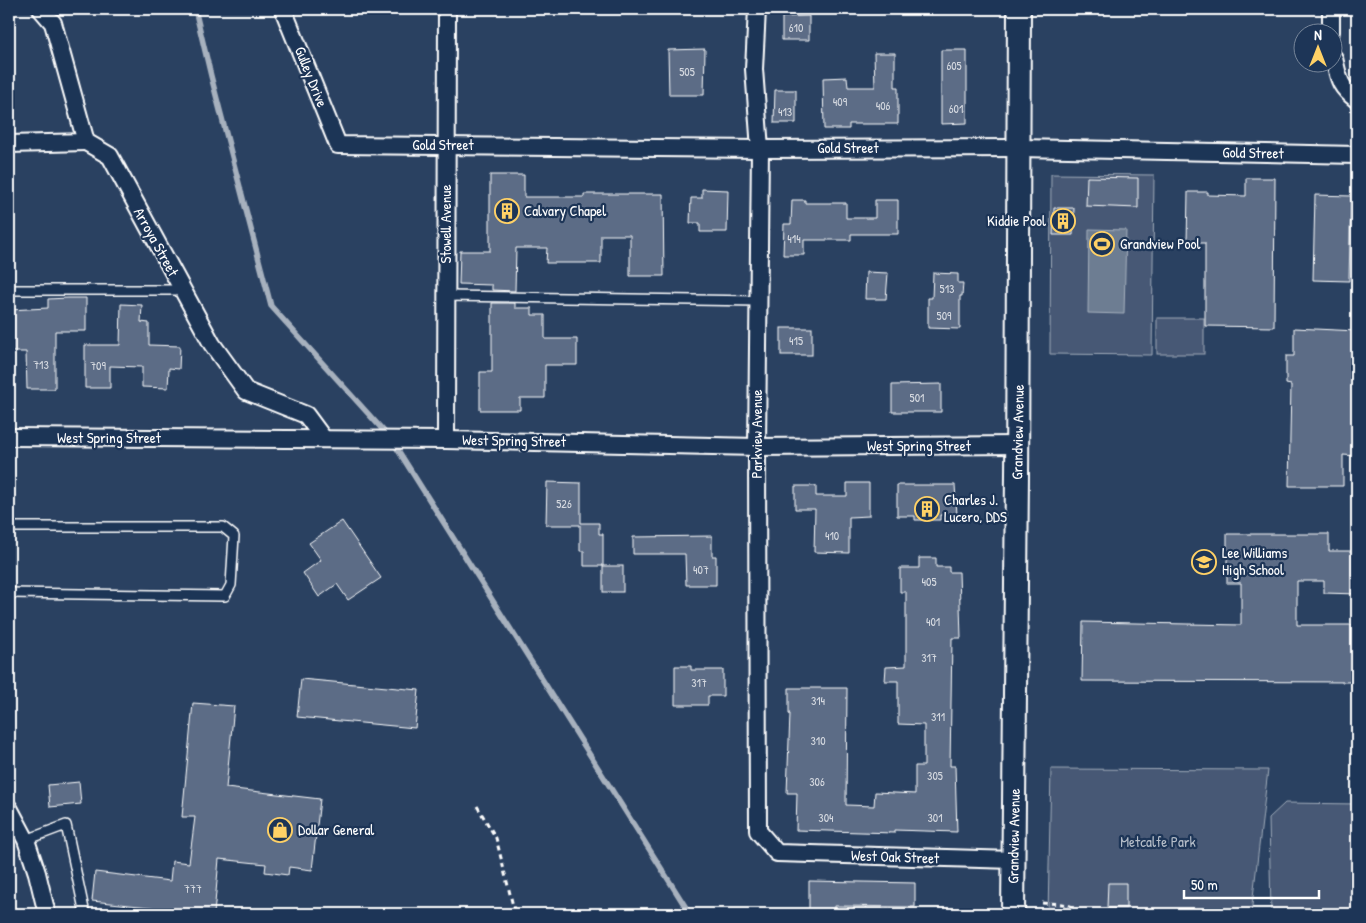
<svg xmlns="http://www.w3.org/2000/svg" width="1366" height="923" font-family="'Patrick Hand',sans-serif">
	<rect width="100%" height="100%" fill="#2a4161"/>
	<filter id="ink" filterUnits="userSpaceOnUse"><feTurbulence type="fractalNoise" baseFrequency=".02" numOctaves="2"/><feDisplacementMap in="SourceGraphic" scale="10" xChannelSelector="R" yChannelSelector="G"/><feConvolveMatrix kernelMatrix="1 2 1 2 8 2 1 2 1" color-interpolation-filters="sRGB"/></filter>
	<g filter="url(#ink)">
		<g fill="#465975" stroke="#a2acba">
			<polygon points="1051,174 1154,175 1152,355 1050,354"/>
			<rect x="1157" y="318" width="47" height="36"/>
			<polygon points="1051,769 1268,770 1251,914 1048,914"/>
			<polygon points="1285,803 1357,804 1357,914 1271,914 1269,818"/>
		</g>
		<polygon fill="#6d7d92" stroke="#a7b1be" points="1089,229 1126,230 1124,314 1088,313"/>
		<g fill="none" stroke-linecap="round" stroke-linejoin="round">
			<polyline stroke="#a7b1be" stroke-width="5.5" points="195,9 211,76 271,306 391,439 690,914"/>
		</g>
		<g fill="#5b6c86" stroke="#fff">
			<polygon points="809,16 809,40 782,40 782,17"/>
			<polygon points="705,49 704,95 669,95 668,50"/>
			<polygon points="941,50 967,50 967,123 941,124"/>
			<polygon points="874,53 895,53 895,87 898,87 898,124 849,124 849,129 824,129 823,78 847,77 848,87 875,87"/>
			<polygon points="775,90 796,90 796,123 774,123"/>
			<polygon points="490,175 524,175 524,197 584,197 584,194 663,194 664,276 630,276 630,235 601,235 601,263 546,263 547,248 516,248 515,291 492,290 492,285 459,284 460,251 490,251"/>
			<polygon points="1087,177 1138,178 1138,208 1086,206"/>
			<polygon points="1246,178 1275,178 1274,327 1205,326 1205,243 1187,243 1188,192 1208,192 1208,195 1246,196"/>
			<polygon points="702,189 728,190 727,232 700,232 700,223 690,223 691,198 702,198"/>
			<polygon points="1315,195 1351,196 1349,281 1313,280"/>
			<polygon points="792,200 805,200 805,203 846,203 846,218 875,218 875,200 898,200 898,234 851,234 851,240 804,240 804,255 783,255 784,224 791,224"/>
			<polygon points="1054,208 1074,208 1073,235 1053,235"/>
			<polygon points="866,272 888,273 886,299 865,299"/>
			<polygon points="933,273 958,274 958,283 963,283 962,296 960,296 960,329 928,328 928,298 932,298"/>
			<polygon points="68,298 86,298 86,331 55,331 55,389 27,389 26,352 9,352 9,310 48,308 48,299"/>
			<polygon points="492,303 515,303 515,308 532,308 532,315 545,315 545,339 577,339 577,365 545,365 545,398 520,398 520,410 480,410 480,372 492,372"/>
			<polygon points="121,304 142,305 141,322 149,323 149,345 180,346 179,369 169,368 168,388 142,387 142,367 110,366 110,388 85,388 85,345 120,345"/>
			<rect x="781" y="328" width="31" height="27"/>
			<polygon points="1294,328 1357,331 1357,456 1343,455 1343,486 1289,486 1291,385 1286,384 1286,356 1294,356"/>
			<polygon points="941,384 941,412 892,412 892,385"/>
			<polygon points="547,482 581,483 581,523 599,523 599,534 603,534 603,566 584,566 584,551 580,551 580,525 546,525"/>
			<polygon points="847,483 869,483 869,516 849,517 849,553 814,552 815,509 795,509 795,486 816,486 816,496 847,496"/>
			<polygon points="897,485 955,485 957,515 940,515 940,520 915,520 915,516 897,516"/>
			<polygon points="342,521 381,578 348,600 337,584 319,597 303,573 321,560 309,543"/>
			<polygon points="1227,534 1329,534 1329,551 1357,551 1357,594 1324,593 1324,581 1297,581 1297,625 1357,625 1357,682 1082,681 1083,622 1241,625 1241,583 1227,583"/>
			<polygon points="712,536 712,556 716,556 716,585 686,585 685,554 633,554 633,537"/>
			<polygon points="919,558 936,558 936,567 949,567 949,572 959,572 961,638 952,638 950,766 955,766 957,832 894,830 894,833 796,830 797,793 787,793 790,714 789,714 789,688 847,688 846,805 874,806 875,792 915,794 915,766 924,766 924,725 898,724 898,681 885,681 886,667 906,666 906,592 900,592 900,568 919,568"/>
			<rect x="603" y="566" width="20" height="26"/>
			<polygon points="675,666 691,666 691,670 723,670 723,696 708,696 708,705 675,705"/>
			<polygon points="301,679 419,690 415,728 297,717"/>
			<polygon points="193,703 234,706 226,788 320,799 312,870 289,867 288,875 265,872 266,864 219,859 214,914 167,914 168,909 92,901 95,872 170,881 172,861 189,863 195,817 182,817"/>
			<polygon points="79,782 81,804 50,807 48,785"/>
			<polygon points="809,881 915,883 915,907 835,906 835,914 809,914"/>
			<polygon points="1108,883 1126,883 1126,908 1107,908"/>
		</g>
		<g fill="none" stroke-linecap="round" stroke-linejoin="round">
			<defs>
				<g id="lane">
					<polyline points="9,290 182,290"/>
					<polyline points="446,296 758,301"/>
					<polyline points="9,527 223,527 234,536 231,585 225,596 9,593"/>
					<polyline points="26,840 66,825 85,914"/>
				</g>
				<g id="street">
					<polyline points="41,9 53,23 86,142 110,156 212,344 246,391 306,415 323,438"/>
					<polyline points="283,9 338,145 760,149 1019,148 1357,155"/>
					<polyline points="757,9 754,69 760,149 757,447 758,831 777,853 1014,860"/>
					<polyline points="1331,32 1331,9"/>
					<path d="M1334 58C1339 80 1339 86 1357 100"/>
					<polyline points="9,144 86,142"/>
					<polyline points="9,437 446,440 757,447 1018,445"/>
					<polyline points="446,440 447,9"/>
					<polyline points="9,808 26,840 37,873 47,914"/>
				</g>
				<path id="secondary" d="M1013 914C1017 612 1018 311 1019 9"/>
			</defs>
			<use href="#lane" stroke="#fff" stroke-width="12"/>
			<use href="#street" stroke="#fff" stroke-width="20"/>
			<use href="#secondary" stroke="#fff" stroke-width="26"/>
			<g stroke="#fff" stroke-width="3" stroke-dasharray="5 4" stroke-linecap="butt">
				<polyline points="477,806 496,838 515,914"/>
				<path d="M1042 903C1055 904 1072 901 1080 914"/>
			</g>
			<use href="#lane" stroke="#1d3557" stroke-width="9"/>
			<use href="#street" stroke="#1d3557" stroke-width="16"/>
			<use href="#secondary" stroke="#1d3557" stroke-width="22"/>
		</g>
	</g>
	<defs>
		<symbol id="building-ring" viewBox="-11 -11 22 22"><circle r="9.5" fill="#1d3557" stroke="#ffd166" stroke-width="1.5"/><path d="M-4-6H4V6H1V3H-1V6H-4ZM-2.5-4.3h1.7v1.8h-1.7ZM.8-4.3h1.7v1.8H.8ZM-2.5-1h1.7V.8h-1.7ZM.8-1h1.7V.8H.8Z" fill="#ffd166"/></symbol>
		<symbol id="stadium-ring" viewBox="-11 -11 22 22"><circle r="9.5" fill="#1d3557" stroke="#ffd166" stroke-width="1.5"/><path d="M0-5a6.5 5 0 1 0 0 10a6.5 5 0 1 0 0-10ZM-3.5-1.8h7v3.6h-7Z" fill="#ffd166"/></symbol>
		<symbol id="school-ring" viewBox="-11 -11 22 22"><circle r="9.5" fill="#1d3557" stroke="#ffd166" stroke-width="1.5"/><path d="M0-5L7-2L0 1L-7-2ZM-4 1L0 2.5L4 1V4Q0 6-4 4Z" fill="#ffd166"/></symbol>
		<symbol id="shop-ring" viewBox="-11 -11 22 22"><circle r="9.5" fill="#1d3557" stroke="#ffd166" stroke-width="1.5"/><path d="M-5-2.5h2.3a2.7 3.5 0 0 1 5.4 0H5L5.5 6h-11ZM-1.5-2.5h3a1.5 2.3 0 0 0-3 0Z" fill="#ffd166"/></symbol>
	</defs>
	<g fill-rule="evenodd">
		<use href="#building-ring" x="493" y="197" width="28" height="28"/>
		<use href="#building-ring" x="1049" y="207" width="28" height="28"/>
		<use href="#stadium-ring" x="1088" y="230" width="28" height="28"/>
		<use href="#building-ring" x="913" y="495" width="28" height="28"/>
		<use href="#school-ring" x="1190" y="548" width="28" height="28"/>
		<use href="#shop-ring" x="266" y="816" width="28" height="28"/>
	</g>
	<g text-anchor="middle" stroke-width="4.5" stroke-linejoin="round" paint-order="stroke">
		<g font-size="12" fill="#d6dae1">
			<text x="796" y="32">610</text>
			<text x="954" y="70">605</text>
			<text x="687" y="76">505</text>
			<text x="840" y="106">409</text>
			<text x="883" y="110">406</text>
			<text x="956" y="113">601</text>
			<text x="785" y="116">413</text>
			<text x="794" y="243">414</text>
			<text x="947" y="293">513</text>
			<text x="944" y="320">509</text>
			<text x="796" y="345">415</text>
			<text x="41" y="369">713</text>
			<text x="98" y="370">709</text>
			<text x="917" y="402">501</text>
			<text x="564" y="508">526</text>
			<text x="832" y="540">410</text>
			<text x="701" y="574">407</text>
			<text x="929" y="586">405</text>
			<text x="933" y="626">401</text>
			<text x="929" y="662">317</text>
			<text x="699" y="687">317</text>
			<text x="818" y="705">314</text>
			<text x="938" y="721">311</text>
			<text x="818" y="745">310</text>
			<text x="935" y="780">305</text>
			<text x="817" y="786">306</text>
			<text x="826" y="822">304</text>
			<text x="935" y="822">301</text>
			<text x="193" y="893">777</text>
		</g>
		<g font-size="15" fill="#fff" stroke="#1d3557">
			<text transform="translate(311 77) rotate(68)" y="5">Gulley Drive</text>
			<text x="443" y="150">Gold Street</text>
			<text x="848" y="153">Gold Street</text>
			<text transform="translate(1253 153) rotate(1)" y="5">Gold Street</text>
			<text transform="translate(446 224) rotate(-90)" y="5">Stowell Avenue</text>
			<text transform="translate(156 242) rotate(61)" y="5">Arroya Street</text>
			<text transform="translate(1018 432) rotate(-89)" y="5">Grandview Avenue</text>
			<text transform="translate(757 434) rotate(-90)" y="5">Parkview Avenue</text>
			<text x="109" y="443">West Spring Street</text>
			<text transform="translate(514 441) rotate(1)" y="5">West Spring Street</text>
			<text x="919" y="451">West Spring Street</text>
			<text transform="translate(1014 836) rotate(-89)" y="5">Grandview Avenue</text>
			<text transform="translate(895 857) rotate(2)" y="5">West Oak Street</text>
		</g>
		<g font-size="15" fill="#fff" stroke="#1d3557" text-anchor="start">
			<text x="524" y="216">Calvary Chapel</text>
			<text x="1046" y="226" text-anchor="end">Kiddie Pool</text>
			<text x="1120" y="249">Grandview Pool</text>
			<text x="944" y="505">Charles J.<tspan x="944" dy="17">Lucero, DDS</tspan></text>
			<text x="1222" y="558">Lee Williams<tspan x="1222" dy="17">High School</tspan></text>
			<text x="298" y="835">Dollar General</text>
		</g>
		<g font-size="15" fill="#b5bdc8" stroke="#1d3557">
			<text x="1158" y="847">Metcalfe Park</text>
		</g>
	</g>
	<rect width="1366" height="923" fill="none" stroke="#1d3557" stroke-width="30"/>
	<rect x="15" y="15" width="1336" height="893" fill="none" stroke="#fff" stroke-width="2" filter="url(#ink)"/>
	<g transform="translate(1318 48)"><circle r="24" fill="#1d3557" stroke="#77869a"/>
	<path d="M0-4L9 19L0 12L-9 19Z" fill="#ffd166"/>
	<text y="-8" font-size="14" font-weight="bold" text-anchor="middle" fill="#ffffff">N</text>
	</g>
	<path d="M1184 890v8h135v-8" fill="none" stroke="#ffffff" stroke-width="2.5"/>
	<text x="1191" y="890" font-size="15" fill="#ffffff" stroke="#1d3557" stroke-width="4" paint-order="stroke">50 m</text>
</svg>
